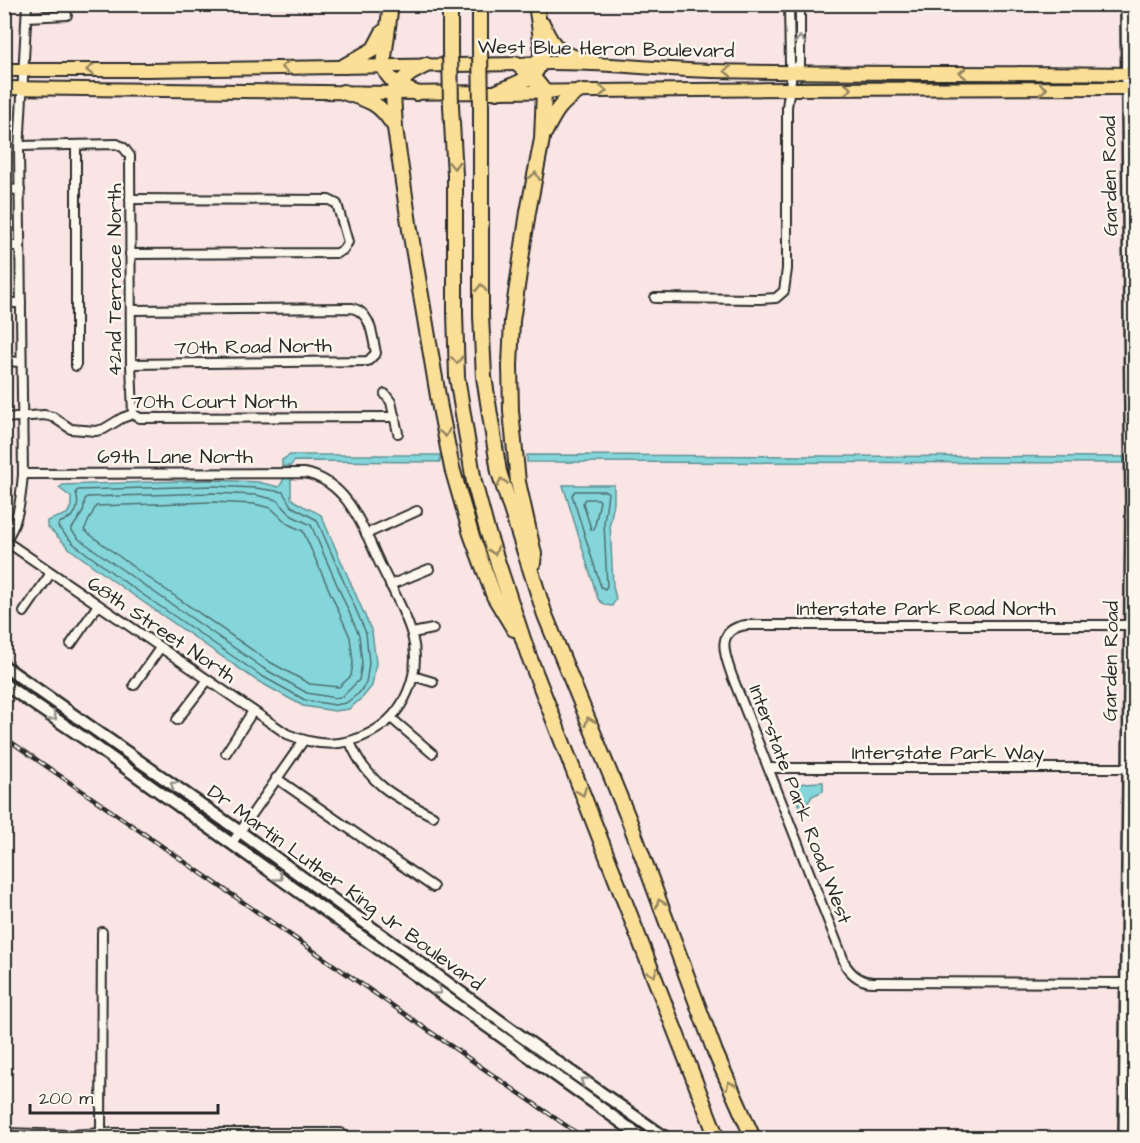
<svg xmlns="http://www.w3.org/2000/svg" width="1140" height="1143" font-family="'Architects Daughter',sans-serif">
	<rect width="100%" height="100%" fill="#f8e5e4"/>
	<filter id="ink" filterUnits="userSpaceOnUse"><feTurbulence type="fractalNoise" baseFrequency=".0167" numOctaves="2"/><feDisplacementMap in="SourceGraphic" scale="12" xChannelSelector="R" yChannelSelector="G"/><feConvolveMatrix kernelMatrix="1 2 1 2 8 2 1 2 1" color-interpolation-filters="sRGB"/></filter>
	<g filter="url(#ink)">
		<g fill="#84d6db" stroke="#609295" stroke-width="1.5">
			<polygon points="290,455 440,455 440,462 295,461 290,466 282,466 282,460"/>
			<polygon points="527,455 1135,457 1136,463 527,462"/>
			<path d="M283 477H291V498C300 506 311 509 321 515L372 632 376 663 372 686 363 697 349 709 335 711 303 706 256 680 123 588 70 549 47 526V521L67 514 71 506V497L59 488 63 485 212 480 258 482 279 487 283 481Z"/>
			<polygon points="563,485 614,485 614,503 610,523 613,586 616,599 612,606 605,605 598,599"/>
			<path d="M823 782V791L812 796 802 812C790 783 793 783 823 782Z"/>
		</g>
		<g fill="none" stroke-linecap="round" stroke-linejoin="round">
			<g stroke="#4f6f71" stroke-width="1.5">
				<path d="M212 486 256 488 283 492 291 506 317 520 366 633 369 663 366 683 359 693 346 703 335 705 305 700 260 675 126 583 74 544 58 527 59 523C75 517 81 510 76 492L78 490Z"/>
				<polygon points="575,491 606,491 608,493 604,523 607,586 605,589 601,587 572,495"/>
				<polygon points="212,493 256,495 277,500 292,516 311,525 359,635 362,663 359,680 343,696 336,698 307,693 263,668 131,576 79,539 71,530 83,512 85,499 87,497"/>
				<polygon points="585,499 598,499 600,501 594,530 591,529 583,503"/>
				<polygon points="212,502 254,504 271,508 288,524 303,531 350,637 353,662 351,676 339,687 310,684 268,661 136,569 84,530 96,506"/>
			</g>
			<defs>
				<g id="minor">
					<polyline points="27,17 67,15"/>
					<polyline points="792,73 800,63 800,4"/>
					<polyline points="19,146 117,144 124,148 130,156 131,364 133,414"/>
					<polyline points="4,189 20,190"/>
					<polyline points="130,199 329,200 337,204 348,242 343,250 337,253 130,254"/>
					<polyline points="4,246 20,246"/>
					<polyline points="655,298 760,299 776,298 784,291 787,269 787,107 792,73 790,64 789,4"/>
					<polyline points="4,303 21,303"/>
					<path d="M131 310 352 308C372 313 372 336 376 353L368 361 131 364"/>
					<polyline points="4,361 21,362"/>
					<polyline points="76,366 76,145"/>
					<polyline points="385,394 391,402 398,433"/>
					<polyline points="4,418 44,415 53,417 71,429 96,431 104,429 122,418 133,414 140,418 395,417"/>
					<polyline points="366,534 417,511"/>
					<path d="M4 540 287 734C316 746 342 748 370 733 405 715 422 673 412 635 405 611 391 587 380 564 363 528 348 481 304 473L23 474"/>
					<path d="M4 542C19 524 21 496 23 474L19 151 27 4"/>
					<polyline points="390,585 429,569"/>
					<polyline points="24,612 51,573"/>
					<polyline points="412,633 433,629"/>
					<polyline points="71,644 98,605"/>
					<polyline points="413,676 433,682"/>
					<polyline points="134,685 160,648"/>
					<polyline points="391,718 432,753"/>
					<polyline points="177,720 207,681"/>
					<path d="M350 742C367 783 394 797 433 816"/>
					<polyline points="226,753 253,711"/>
					<polyline points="769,768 1127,768"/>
					<polyline points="276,778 433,887"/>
					<polyline points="232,843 304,740"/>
					<path d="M1125 983 873 982C861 982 853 976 846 966L732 676C725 655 714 630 746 625H1128"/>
					<polyline points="4,1133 72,1135 101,1133 341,1133"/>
					<polyline points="101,1133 102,932"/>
				</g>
				<polyline id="tertiary" points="1124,1138 1131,508 1126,4"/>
				<g id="secondary">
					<polyline points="4,666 239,831 536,1047 666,1138"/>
					<polyline points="4,684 88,741 643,1138"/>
				</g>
				<g id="primary">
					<path d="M517 64C582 60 647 69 712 71 853 74 994 72 1136 74"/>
					<polyline points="501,92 790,89 1136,88"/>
				</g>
				<g id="trunk">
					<polyline points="4,70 148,70 517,64"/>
					<polyline points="4,88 393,93 497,92"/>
				</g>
				<g id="motorway">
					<path d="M391 4 383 65C388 81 400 87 416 93"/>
					<polyline points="450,4 450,49"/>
					<polyline points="480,4 480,49"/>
					<path d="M543 25C554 54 566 55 594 63"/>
					<polyline points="517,64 532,76 544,91 542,139 528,212 512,321 510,365 511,411 518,482 534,554 533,563"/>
					<polyline points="426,65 411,73 397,85 393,93 395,128 410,230 440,408 452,468 471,534 494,596 514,629"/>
					<polyline points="344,66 374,49 383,32"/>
					<path d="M343 92C367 100 378 101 392 123"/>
					<path d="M497 92C508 87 521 83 531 76 549 64 538 23 536 4"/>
					<polyline points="451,106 455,175 455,313 457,377 474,482 487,530 528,654 717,1138"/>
					<polyline points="481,107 481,316 484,377 499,472 545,615 629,820 715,1052 753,1138"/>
					<path d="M545 132C555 112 560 103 579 91"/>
				</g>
			</defs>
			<use href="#minor" stroke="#2b2b2b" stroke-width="12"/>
			<use href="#tertiary" stroke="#2b2b2b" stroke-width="14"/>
			<use href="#secondary" stroke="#2b2b2b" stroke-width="15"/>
			<use href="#primary" stroke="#2b2b2b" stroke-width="16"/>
			<use href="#trunk" stroke="#2b2b2b" stroke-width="16"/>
			<use href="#motorway" stroke="#2b2b2b" stroke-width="18"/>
			<use href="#minor" stroke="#fbf7ec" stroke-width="8"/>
			<use href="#tertiary" stroke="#fbf7ec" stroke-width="9"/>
			<use href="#secondary" stroke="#fbf7ec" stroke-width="10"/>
			<use href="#primary" stroke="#fbdf96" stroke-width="12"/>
			<use href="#trunk" stroke="#fbdf96" stroke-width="12"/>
			<use href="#motorway" stroke="#fbdf96" stroke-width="14"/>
			<defs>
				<polyline id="rail" points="4,737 584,1138"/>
			</defs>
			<use href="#rail" stroke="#2b2b2b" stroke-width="4.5"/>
			<use href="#rail" stroke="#fbf7ec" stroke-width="2" stroke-dasharray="7" stroke-linecap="butt"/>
			<defs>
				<g id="motorway-bridge">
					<polyline points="450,49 451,106"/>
					<polyline points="480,49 481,107"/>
				</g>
			</defs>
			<use href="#motorway-bridge" stroke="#2b2b2b" stroke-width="18" stroke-linecap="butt"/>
			<use href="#motorway-bridge" stroke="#fbdf96" stroke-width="14"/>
		</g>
		<defs><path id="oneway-chevron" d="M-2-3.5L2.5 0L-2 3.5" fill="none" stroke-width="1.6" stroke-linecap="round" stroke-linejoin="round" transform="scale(1.5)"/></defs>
		<g stroke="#93918c">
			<use href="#oneway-chevron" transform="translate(800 40) rotate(-90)"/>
			<use href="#oneway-chevron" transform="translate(53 717) rotate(34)"/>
			<use href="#oneway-chevron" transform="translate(174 785) rotate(-145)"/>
			<use href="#oneway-chevron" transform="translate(279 877) rotate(36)"/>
			<use href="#oneway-chevron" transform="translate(438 991) rotate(36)"/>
			<use href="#oneway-chevron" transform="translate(584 1081) rotate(-145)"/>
		</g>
		<g stroke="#938560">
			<use href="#oneway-chevron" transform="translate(285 67) rotate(179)"/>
			<use href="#oneway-chevron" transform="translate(90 70) rotate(-179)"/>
			<use href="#oneway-chevron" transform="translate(728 71) rotate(-179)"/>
			<use href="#oneway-chevron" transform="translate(963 73) rotate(-180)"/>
			<use href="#oneway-chevron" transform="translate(848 89)"/>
			<use href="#oneway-chevron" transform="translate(1043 89)"/>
			<use href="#oneway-chevron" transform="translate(603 91)"/>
			<use href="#oneway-chevron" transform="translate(454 165) rotate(87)"/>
			<use href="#oneway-chevron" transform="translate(535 176) rotate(-79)"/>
			<use href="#oneway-chevron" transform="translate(481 288) rotate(-90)"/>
			<use href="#oneway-chevron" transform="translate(457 360) rotate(87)"/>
			<use href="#oneway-chevron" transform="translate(445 433) rotate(78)"/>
			<use href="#oneway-chevron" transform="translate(502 482) rotate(-106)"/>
			<use href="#oneway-chevron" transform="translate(494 551) rotate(71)"/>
			<use href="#oneway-chevron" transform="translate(589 721) rotate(-112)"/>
			<use href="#oneway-chevron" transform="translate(582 792) rotate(69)"/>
			<use href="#oneway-chevron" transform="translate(660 903) rotate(-111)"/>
			<use href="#oneway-chevron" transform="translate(653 973) rotate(69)"/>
			<use href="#oneway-chevron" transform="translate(730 1085) rotate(-114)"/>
		</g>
	</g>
	<g text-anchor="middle" stroke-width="5" stroke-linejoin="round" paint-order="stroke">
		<g font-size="20" fill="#2b2b2b" stroke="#fbf7ec">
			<text transform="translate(606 48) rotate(1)" y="7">West Blue Heron Boulevard</text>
			<text transform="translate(1109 176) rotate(-91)" y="7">Garden Road</text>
			<text transform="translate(114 280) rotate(-90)" y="7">42nd Terrace North</text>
			<text transform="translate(253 346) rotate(-1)" y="7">70th Road North</text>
			<text x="214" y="408">70th Court North</text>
			<text x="175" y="463">69th Lane North</text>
			<text x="926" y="615">Interstate Park Road North</text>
			<text transform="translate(162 629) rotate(34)" y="7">68th Street North</text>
			<text transform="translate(1110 661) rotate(-89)" y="7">Garden Road</text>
			<text x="948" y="759">Interstate Park Way</text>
			<text transform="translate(801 804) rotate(69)" y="7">Interstate Park Road West</text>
			<text transform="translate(346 887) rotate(36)" y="7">Dr Martin Luther King Jr Boulevard</text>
		</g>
	</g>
	<rect width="1140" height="1143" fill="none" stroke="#fbf7ec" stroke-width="24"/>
	<rect x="12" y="12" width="1116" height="1119" fill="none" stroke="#2b2b2b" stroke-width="2" filter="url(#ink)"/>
	<path d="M30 1104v9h188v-9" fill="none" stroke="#2b2b2b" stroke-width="3"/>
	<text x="39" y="1104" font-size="18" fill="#2b2b2b" stroke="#fbf7ec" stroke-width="4.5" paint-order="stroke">200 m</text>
</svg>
